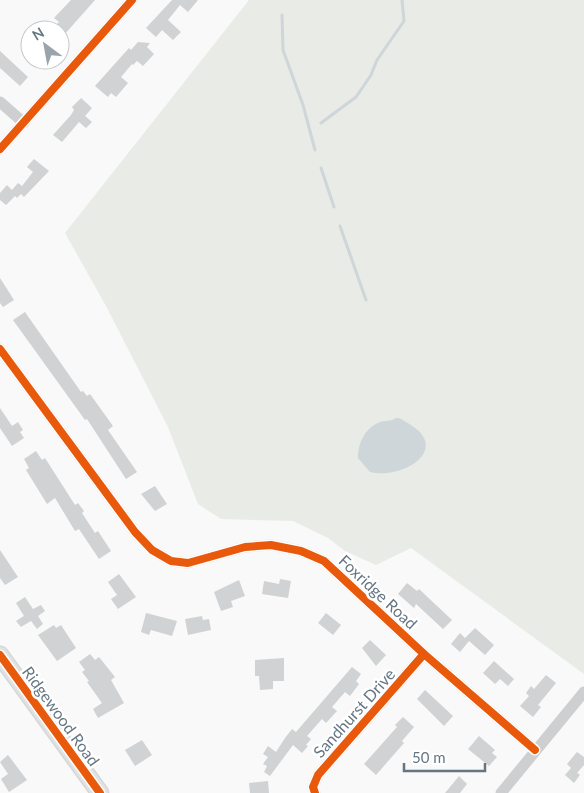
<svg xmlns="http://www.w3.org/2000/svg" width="584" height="793" viewBox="0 0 584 793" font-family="Lato,sans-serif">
<rect width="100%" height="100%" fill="#f9f9f9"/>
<polygon fill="#e8ebe6" points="249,0 584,0 584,674 411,548 376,565 345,551 328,538 293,521 221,519 198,504 168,427 106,306 65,233"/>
<path fill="#ced6d9" d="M396,418C401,418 402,420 406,422C454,448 404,480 370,472L358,458C358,443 365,428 380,422C386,420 390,422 396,418Z"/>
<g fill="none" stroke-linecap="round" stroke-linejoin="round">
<g stroke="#ced6d9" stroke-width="3">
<polyline points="282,15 283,50 303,105 315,150"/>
<polyline points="321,123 356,97 371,75 377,60 404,21 402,0"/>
<polyline points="321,168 334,207"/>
<polyline points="340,226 366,300"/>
</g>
</g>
<g fill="#d0d2d3">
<polygon points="71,0 95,0 64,35 55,26 59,22 54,18"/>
<polygon points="172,0 198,0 188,12 180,5 168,20 181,32 173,40 162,30 156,37 146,28"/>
<polygon points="138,42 150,43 147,47 154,54 143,66 137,61 133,65 132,64 121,77 128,83 116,97 111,93 108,97 95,86 129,48 131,50"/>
<polygon points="0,51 28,77 20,86 0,68"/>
<polygon points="81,98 92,108 85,116 92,122 86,128 79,122 62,142 53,135 71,115 74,110 72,107"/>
<polygon points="34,159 49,171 24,197 21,194 17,198 15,196 6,205 0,200 0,193 7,185 12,190 18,183 22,186 33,172 27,167"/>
<polygon points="0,278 14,300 3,307 0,303"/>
<polygon points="25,312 81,392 83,391 87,396 90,394 113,426 108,430 137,472 126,479 87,419 85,420 13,320"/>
<polygon points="0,408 12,426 18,422 23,430 20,432 24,438 12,446 0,428"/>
<polygon points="36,451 42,460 45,458 75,505 78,503 84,511 82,513 95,533 98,531 111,551 99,559 79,529 75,531 55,498 47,504 26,470 29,468 24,459"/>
<polygon points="155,486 167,504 155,511 141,494"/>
<polygon points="0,550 18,577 5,585 0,578"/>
<polygon points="119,574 136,597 118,609 111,599 117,595 108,582"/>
<polygon points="280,579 291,581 288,598 262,594 264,581 279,584"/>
<polygon points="239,580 245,596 231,601 233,607 221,611 214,592"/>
<polygon points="407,583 417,591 419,589 452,620 443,629 416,604 414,608 398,594"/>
<polygon points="25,597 33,609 41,605 45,611 38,616 43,624 37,629 31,621 21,627 16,621 27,614 24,616 16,603"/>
<polygon points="146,613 177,621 172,636 151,630 149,635 141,632"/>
<polygon points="326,613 341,625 333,635 318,623"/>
<polygon points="202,616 203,620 209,619 211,630 188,635 185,619"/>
<polygon points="54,625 56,628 61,625 76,648 57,661 38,635"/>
<polygon points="475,628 494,645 485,655 469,641 460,652 451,644 460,633 465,638"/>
<polygon points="370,640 386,655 376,666 362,648"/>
<polygon points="90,654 95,660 99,657 115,677 111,680 124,703 98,718 93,709 102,703 87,682 89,681 82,672 85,670 79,662"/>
<polygon points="284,658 284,681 273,681 273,689 260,690 259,676 255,676 255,660"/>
<polygon points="494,661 514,679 508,686 500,679 495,684 483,673"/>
<polygon points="352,667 361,674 356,681 359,684 350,696 345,692 332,707 337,711 326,723 322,719 307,736 311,739 306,745 308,746 302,753 293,745 270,776 264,772 267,766 263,764 268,757 263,754 268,746 276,752 285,738 292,729 296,732"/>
<polygon points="546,675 556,683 538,705 541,707 533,717 520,706 529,696 526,693 531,686 534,689"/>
<polygon points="425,690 453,716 444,726 417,699"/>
<polygon points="403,717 414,727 402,741 404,743 376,775 364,764 397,727 395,725"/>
<polygon points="479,736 495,750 492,753 497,757 489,766 468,749"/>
<polygon points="142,740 152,755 135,766 125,750"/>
<polygon points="577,752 584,757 584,765 577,773 574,770 580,775 574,783 565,775 571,768 567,764"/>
<polygon points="8,755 27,780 9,792 1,779 8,774 0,762"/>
<polygon points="459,776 467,784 460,793 445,793"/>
<polygon points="268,781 269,793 250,793 249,783"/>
</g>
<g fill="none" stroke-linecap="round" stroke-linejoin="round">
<g stroke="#d5d6d7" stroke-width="19">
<polyline id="secondary" points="0,655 100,793"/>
</g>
<g stroke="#cecfd0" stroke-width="11">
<polyline points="0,102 24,123"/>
<polyline points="0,149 132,0"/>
<polyline points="0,349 135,532 152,550 171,561 188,563 245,547 271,545 301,551 324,561 424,654 535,750"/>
<polyline points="315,793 313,787 318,775 424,654"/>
<polyline points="501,793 584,692"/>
</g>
<use href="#secondary" stroke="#e1e2e2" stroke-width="16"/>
<g stroke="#fff" stroke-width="11">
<g id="cycleway">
<polyline points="0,149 132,0"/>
<polyline points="0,349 135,532 152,550 171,561 188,563 245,547 271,545 301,551 324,561 424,654 535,750"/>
<polyline points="0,655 100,793"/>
<polyline points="315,793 313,787 318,775 424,654"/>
</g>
</g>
<use href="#cycleway" stroke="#e8590c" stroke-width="8"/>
</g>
<g text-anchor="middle" stroke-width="5" stroke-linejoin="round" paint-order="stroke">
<g font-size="16" fill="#657683" stroke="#fff">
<text transform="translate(378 592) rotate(43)" y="6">Foxridge Road</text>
<text transform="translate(354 713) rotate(-48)" y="6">Sandhurst Drive</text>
<text transform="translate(61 716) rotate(54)" y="6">Ridgewood Road</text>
</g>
</g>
<g transform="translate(45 45) rotate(328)"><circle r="24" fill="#ffffff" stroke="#c1c8cd"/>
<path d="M0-4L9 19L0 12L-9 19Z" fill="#99a4ac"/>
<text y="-8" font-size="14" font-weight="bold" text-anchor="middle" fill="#657683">N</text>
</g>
<path d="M404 763v8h81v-8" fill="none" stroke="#657683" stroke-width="2.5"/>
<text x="412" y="763" font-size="15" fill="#657683" stroke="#ffffff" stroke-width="4" paint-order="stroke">50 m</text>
</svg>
